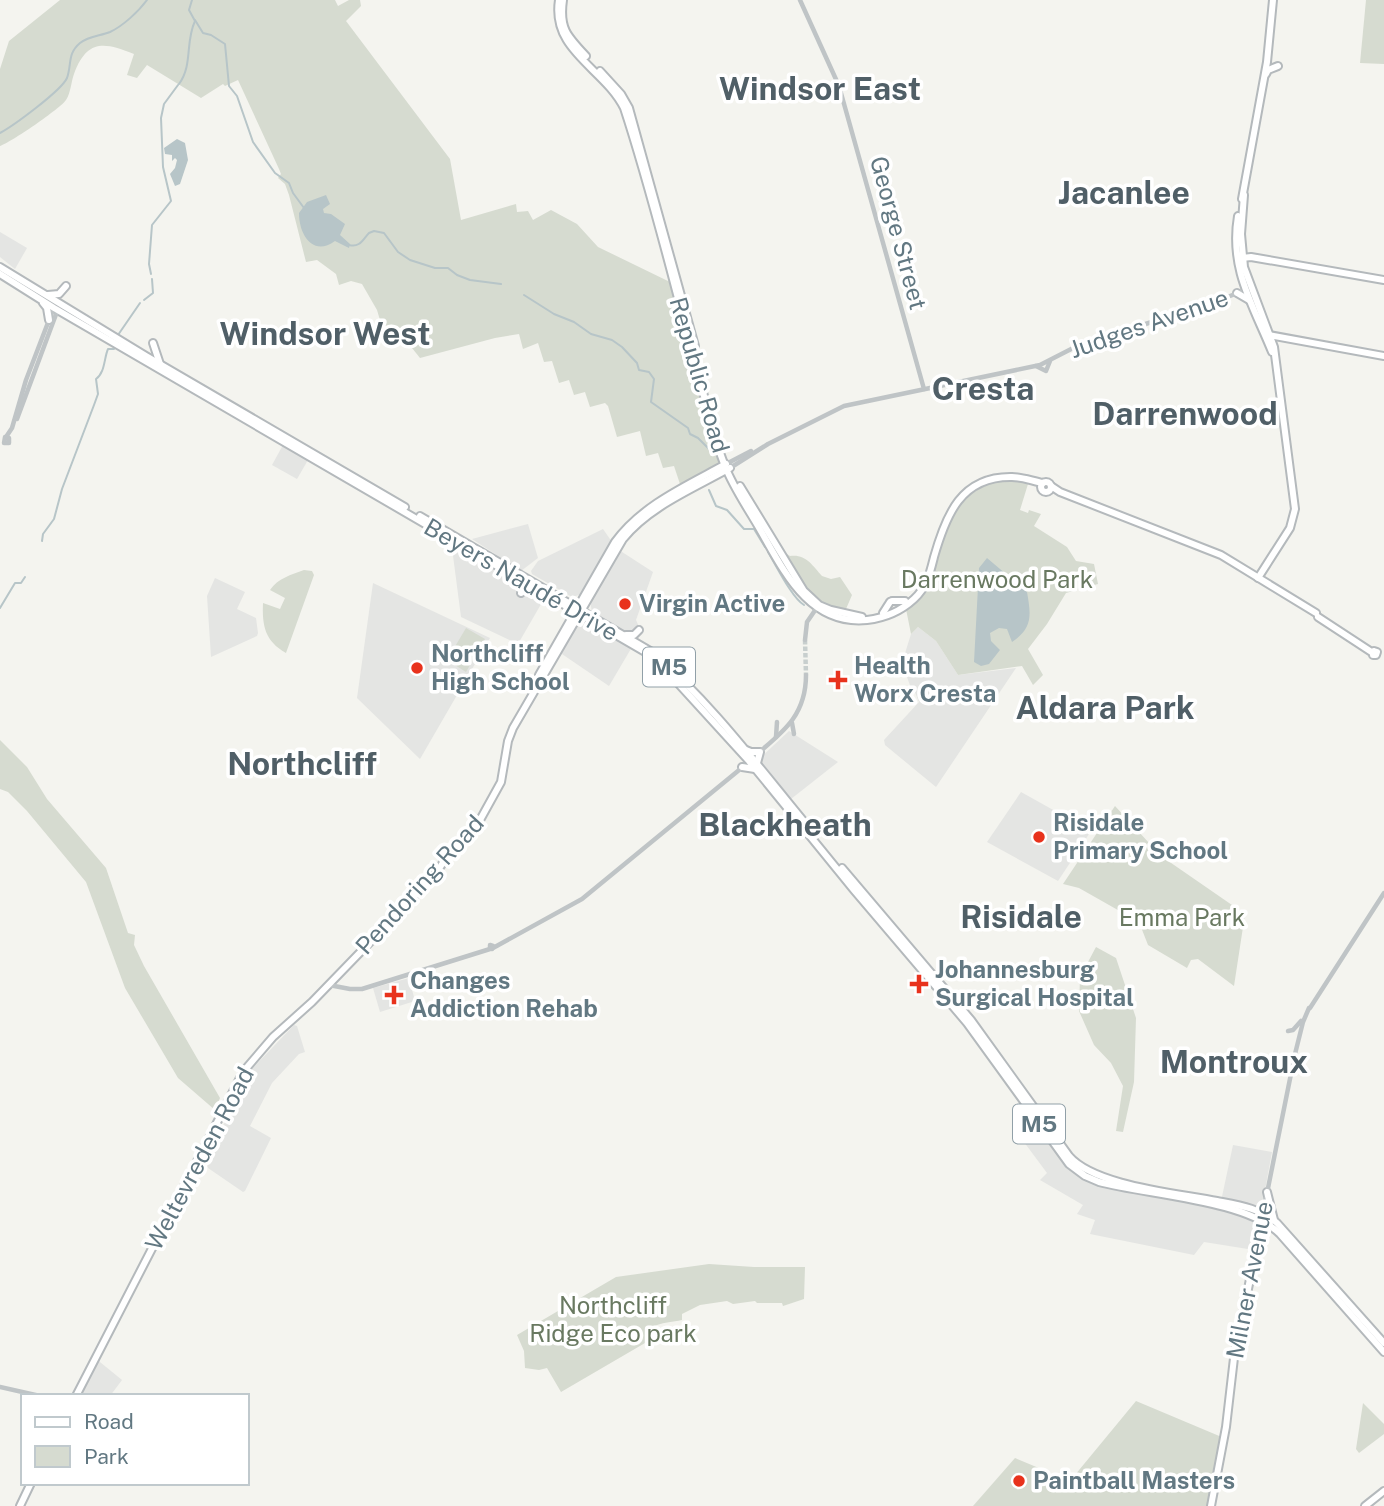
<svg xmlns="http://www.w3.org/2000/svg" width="1384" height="1506" viewBox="0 0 1384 1506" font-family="'Public Sans',sans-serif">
<rect width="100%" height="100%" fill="#f4f4ef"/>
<g fill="#e4e5e3">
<polygon points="0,232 27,248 15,269 0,257"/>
<polygon points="283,445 308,460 297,479 272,465"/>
<polygon points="528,524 538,558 521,571 472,539"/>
<polygon points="603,529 612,542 579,595 572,597 532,574 531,571 538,561"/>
<polygon points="455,544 519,581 544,599 518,644 461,617 452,548"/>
<polygon points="619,550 653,572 636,620 640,629 636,639 592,613 590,599"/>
<polygon points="215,578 245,592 237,609 256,618 258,633 257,636 211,657 207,596"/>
<polygon points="373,583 490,638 420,759 357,698"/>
<polygon points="580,621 585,621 632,647 609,686 559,652 576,623"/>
<polygon points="918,627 936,641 958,675 1016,668 936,787 885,745 884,740 919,702 914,690 912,691 902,663 911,634"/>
<polygon points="789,731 838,762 791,799 760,761 760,758"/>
<polygon points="1021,792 1091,831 1058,881 987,842"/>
<polygon points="409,978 415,1001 380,1012 373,988"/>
<polygon points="294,1025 297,1026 305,1052 299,1054 272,1083 250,1126 271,1138 245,1191 243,1192 208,1168 206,1160 250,1071"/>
<polygon points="1042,1130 1087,1179 1220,1206 1233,1145 1272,1152 1254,1250 1204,1242 1194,1255 1090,1234 1095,1220 1077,1214 1083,1205 1040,1180 1047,1173 1024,1142"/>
<polygon points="95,1358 122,1380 110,1396 74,1396"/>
</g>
<g fill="#d6dbd0">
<path d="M60,0H335L338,6L349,0H360L361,6L346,21L450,159L461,220L516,204L517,212L528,211L533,220L551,210L577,224L598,247L670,282L720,459L717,465L680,484L674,466L663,468L658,453L646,456L640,431L617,437L608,406L605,403L590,407L585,392L574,395L569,380L559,383L552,361L544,362L538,343L523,349L519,334L495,338L420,358L400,333L385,337L377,310L362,284L351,281L339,285L336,274L317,260L306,262L289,195L285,184L278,178L281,174L279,169L238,80L225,86L223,84L201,98L147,65L137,78L127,75L134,54C104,42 87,39 74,74C71,82 71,92 66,100C61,108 10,143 0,146V69L9,41Z"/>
<polygon points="1366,0 1384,0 1384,64 1360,63"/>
<path d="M1001,480L1022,481L1028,484L1020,510L1028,513L1029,510L1041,514L1034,526L1067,547L1076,561L1094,564L1098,584L1066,593L1047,624L1028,649L1043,675L1033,685L1022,666L958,675L936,641L918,627L911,634L906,609C957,569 923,502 1001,480Z"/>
<path d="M782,551L790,556C806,554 812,565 822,576L831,579L840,577L852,595L846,609L841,611C810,600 797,578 782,551Z"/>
<path d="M304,570L312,571L314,575L286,653C265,641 262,626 263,603L280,609L285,598L270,590C278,578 291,575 304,570Z"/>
<polygon points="466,628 485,639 466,672 447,660"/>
<polygon points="0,740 27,767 47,799 106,868 128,933 135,935 134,945 144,966 220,1098 215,1110 178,1078 125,988 86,882 27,811 8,792 0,789"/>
<polygon points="1115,806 1161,856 1245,914 1234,986 1198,959 1191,960 1187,968 1148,945 1139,922 1079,888 1063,884"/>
<polygon points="1096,947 1116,958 1136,1018 1134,1082 1123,1132 1116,1131 1123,1086 1111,1063 1094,1045 1079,1011 1080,977"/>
<path d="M709,1264L754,1267H805L804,1299L783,1306L782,1303H757L755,1301L733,1304L727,1301L700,1305L682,1314V1320C663,1324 649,1321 645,1343L561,1392L547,1368L539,1370L525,1368L524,1351L517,1335L616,1277Z"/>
<polygon points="1136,1401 1224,1438 1211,1506 973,1506 1015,1458 1070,1481"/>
<polygon points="1363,1403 1384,1424 1384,1434 1359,1453 1356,1449"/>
</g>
<g fill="#b7c5c8">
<polygon points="177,139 185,143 188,160 180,184 175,186 170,174 175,168 177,160 175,158 172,161 172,155 165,154 164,148"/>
<path d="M326,195L330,204L323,209L324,213L331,214L345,224L340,235L350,244L349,248L335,241C313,257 299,235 299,213L307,202Z"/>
<path d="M987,558L1027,592C1031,615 1033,628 1012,642L1007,629L999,628L990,633L991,641L1000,650L989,664L981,666L974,662L979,568Z"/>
</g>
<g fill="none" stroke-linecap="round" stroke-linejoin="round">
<g stroke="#b7c5c8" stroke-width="2">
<polyline points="195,20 203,33 211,35 225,44 229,86 237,96 253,142 275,173 289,183 293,193 304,208"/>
<path d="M179,84C193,65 185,42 195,21L189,10L192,0"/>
<path d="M0,133C13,126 61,91 67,78C72,64 67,54 80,43C89,36 100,36 110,32C123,26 139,11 147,0"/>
<path d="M349,245C360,248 363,239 369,233L374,231L384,233L398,252L410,260L435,268H448L457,275L470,280L501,284"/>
<polyline points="151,274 149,264 152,225 171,201 163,167 161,118 164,104 178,85"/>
<polyline points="524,295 554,314 574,322 591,334 612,340 622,347 637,363 639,370 649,372 654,379 651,402 688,428 690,434 698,438 710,450"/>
<polyline points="144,300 153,293 152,279"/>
<polyline points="118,335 140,303"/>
<polyline points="709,490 716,506 727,510 744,529 754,529 765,547"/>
<path d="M42,541L43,534L54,519L62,489L94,405L98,394L96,379C105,373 104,358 108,349H114"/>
<path d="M768,552C776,565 792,598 804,605"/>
<polyline points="0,608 15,583 21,583 25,577"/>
</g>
<polyline stroke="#c8cfce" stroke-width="4.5" stroke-dasharray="4.5 2" stroke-linecap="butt" points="805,640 806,675"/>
<g stroke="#b4b9bc" stroke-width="10">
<g id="major">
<path d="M559,0C551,51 604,68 624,108C652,193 673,282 697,369C706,401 712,435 725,466C733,487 747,507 758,526C783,569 808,626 867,620C884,618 901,611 914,599C927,587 930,573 934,557C946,515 961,476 1012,477C1023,477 1032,481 1043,483"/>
<path d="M563,0C559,28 567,36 586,56"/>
<polyline points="600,71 621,94 629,108 695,346"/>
<polyline points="1266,74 1268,70 1278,66"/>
<polyline points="1244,195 1241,234 1244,267 1274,347 1295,509 1290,528 1258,578"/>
<polyline points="1242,199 1267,62 1273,0"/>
<path d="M1238,216C1229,269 1253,305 1272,352"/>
<polyline points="1242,258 1251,257 1384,280"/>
<polyline points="0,267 146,356 405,507"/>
<path d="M0,274L54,308L645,652L665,669L749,761L854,890L967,1023L1069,1164L1085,1176L1099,1182C1147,1195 1247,1200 1280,1234L1384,1352"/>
<polyline points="1237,293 1249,300"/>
<polyline points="48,295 59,294 66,286"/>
<polyline points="43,303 47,308 49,320"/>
<polyline points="1269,335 1384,356"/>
<polyline points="153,343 160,364"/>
<circle cx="1046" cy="487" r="5"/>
<polyline points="740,486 804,591 819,605 831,610 862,617"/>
<polyline points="1051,486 1060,492 1221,555 1316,613"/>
<path d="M420,516L652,652C714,705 763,773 815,835"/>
<polyline points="521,593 523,587 530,586"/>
<polyline points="892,601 905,601"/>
<polyline points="883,613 890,602"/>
<polyline points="1318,617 1373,653"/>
<polyline points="626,635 634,635 639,630"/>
<polygon points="1374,651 1377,652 1376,655 1373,655"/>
<path d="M539,675L615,542C642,505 686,486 726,464"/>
<polyline points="746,750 751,752 760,752 757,763"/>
<polyline points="742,767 755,769"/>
<path d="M842,868L971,1020L1069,1156C1095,1186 1177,1193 1217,1201C1238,1205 1260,1208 1277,1223L1384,1343"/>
<polyline points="1267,1192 1274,1220"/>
<path d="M76,1396L243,1072L273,1037L312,1002L435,875L453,847L480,820L501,782L508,741L513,728L623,539C650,506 693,489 730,468"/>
<polyline points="20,1506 31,1483"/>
<polyline points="1211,1506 1226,1427 1234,1358 1263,1215"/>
<polyline points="1365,1506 1384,1491"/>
</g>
</g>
<g stroke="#bfc4c6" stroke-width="4.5">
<polyline points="800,0 839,86 924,389"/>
<polyline points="1036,366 1046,371 1050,361"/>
<polyline points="17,419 58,309"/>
<polygon points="5,437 9,438 9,443 4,443"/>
<polyline points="6,437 12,428 26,380 54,307"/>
<polyline points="728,463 751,451"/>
<polyline points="730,468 768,444 844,406 1040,365 1079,345 1215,302 1240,292"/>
<polyline points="805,640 807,622 818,606"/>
<polyline points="792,723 794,734"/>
<polyline points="776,737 777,722"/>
<path d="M750,760C780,734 806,718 806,675"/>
<polygon points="490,945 493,946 492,949 490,948"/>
<polyline points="493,948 582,899 744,766"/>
<polyline points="329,985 350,989 362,989 490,949"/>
<polyline points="1310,1008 1384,893"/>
<polyline points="1288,1031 1293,1030 1301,1021"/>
<polyline points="1263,1213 1295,1054 1303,1022 1309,1008"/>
<polyline points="0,1387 40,1396"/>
</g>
<use href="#major" stroke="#fff" stroke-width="6"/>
</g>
<g fill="#e8321c" stroke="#fff" stroke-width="2.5">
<circle cx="625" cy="604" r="7"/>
<circle cx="417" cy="668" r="7"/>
<path d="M834.5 669.5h7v7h7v7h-7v7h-7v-7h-7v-7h7z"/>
<circle cx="1039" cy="837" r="7"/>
<path d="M915.5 973.5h7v7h7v7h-7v7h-7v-7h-7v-7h7z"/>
<path d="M390.5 984.5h7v7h7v7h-7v7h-7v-7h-7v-7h7z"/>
<circle cx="1019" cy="1481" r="7"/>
</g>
<g text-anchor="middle" stroke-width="7" stroke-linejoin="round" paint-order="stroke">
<g fill="#fff" stroke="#91a0a8" stroke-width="2">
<rect x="643" y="647.5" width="52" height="39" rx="5"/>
<rect x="1013" y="1104.5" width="52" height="39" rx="5"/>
</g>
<g font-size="23" font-weight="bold" fill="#627882">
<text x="669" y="675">M5</text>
<text x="1039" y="1132">M5</text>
</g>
<g font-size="24" fill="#627882" stroke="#fff">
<text transform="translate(898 233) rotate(75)" y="8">George Street</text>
<text transform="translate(1149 324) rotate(-19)" y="8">Judges Avenue</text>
<text transform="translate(699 375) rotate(74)" y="8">Republic Road</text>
<text transform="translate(521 580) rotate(30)" y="8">Beyers Naudé Drive</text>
<text transform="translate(420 885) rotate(-48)" y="8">Pendoring Road</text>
<text transform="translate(200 1159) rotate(-62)" y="8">Weltevreden Road</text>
<text transform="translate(1250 1280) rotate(-79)" y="8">Milner Avenue</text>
</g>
<g font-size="24" fill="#697961" stroke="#fff">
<text x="997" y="588">Darrenwood Park</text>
<text x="1182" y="926">Emma Park</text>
<text x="613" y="1314">Northcliff<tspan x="613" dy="28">Ridge Eco park</tspan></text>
</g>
<g font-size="24" font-weight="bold" fill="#627882" stroke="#fff" text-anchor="start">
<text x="639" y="612">Virgin Active</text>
<text x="431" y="662">Northcliff<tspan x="431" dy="28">High School</tspan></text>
<text x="854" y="674">Health<tspan x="854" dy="28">Worx Cresta</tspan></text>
<text x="1053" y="831">Risidale<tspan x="1053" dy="28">Primary School</tspan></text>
<text x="935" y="978">Johannesburg<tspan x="935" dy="28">Surgical Hospital</tspan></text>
<text x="410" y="989">Changes<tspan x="410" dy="28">Addiction Rehab</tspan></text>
<text x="1033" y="1489">Paintball Masters</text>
</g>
<g font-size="32" font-weight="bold" fill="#505f67" stroke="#fff">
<text x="820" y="100">Windsor East</text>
<text x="1124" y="204">Jacanlee</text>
<text x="325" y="345">Windsor West</text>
<text x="983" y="400">Cresta</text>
<text x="1185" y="425">Darrenwood</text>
<text x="1105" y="719">Aldara Park</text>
<text x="302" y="775">Northcliff</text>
<text x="785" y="836">Blackheath</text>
<text x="1021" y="928">Risidale</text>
<text x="1234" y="1073">Montroux</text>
</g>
</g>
<rect x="21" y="1394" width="228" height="91" fill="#ffffff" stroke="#c0c9cd" stroke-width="2"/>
<rect x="35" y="1417" width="35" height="10" fill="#ffffff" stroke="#c0c9cd" stroke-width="2"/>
<text x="84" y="1429" font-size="21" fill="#627882">Road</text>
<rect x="35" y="1446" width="35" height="21" fill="#d6dbd0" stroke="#c0c9cd" stroke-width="2"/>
<text x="84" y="1464" font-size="21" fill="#627882">Park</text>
</svg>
